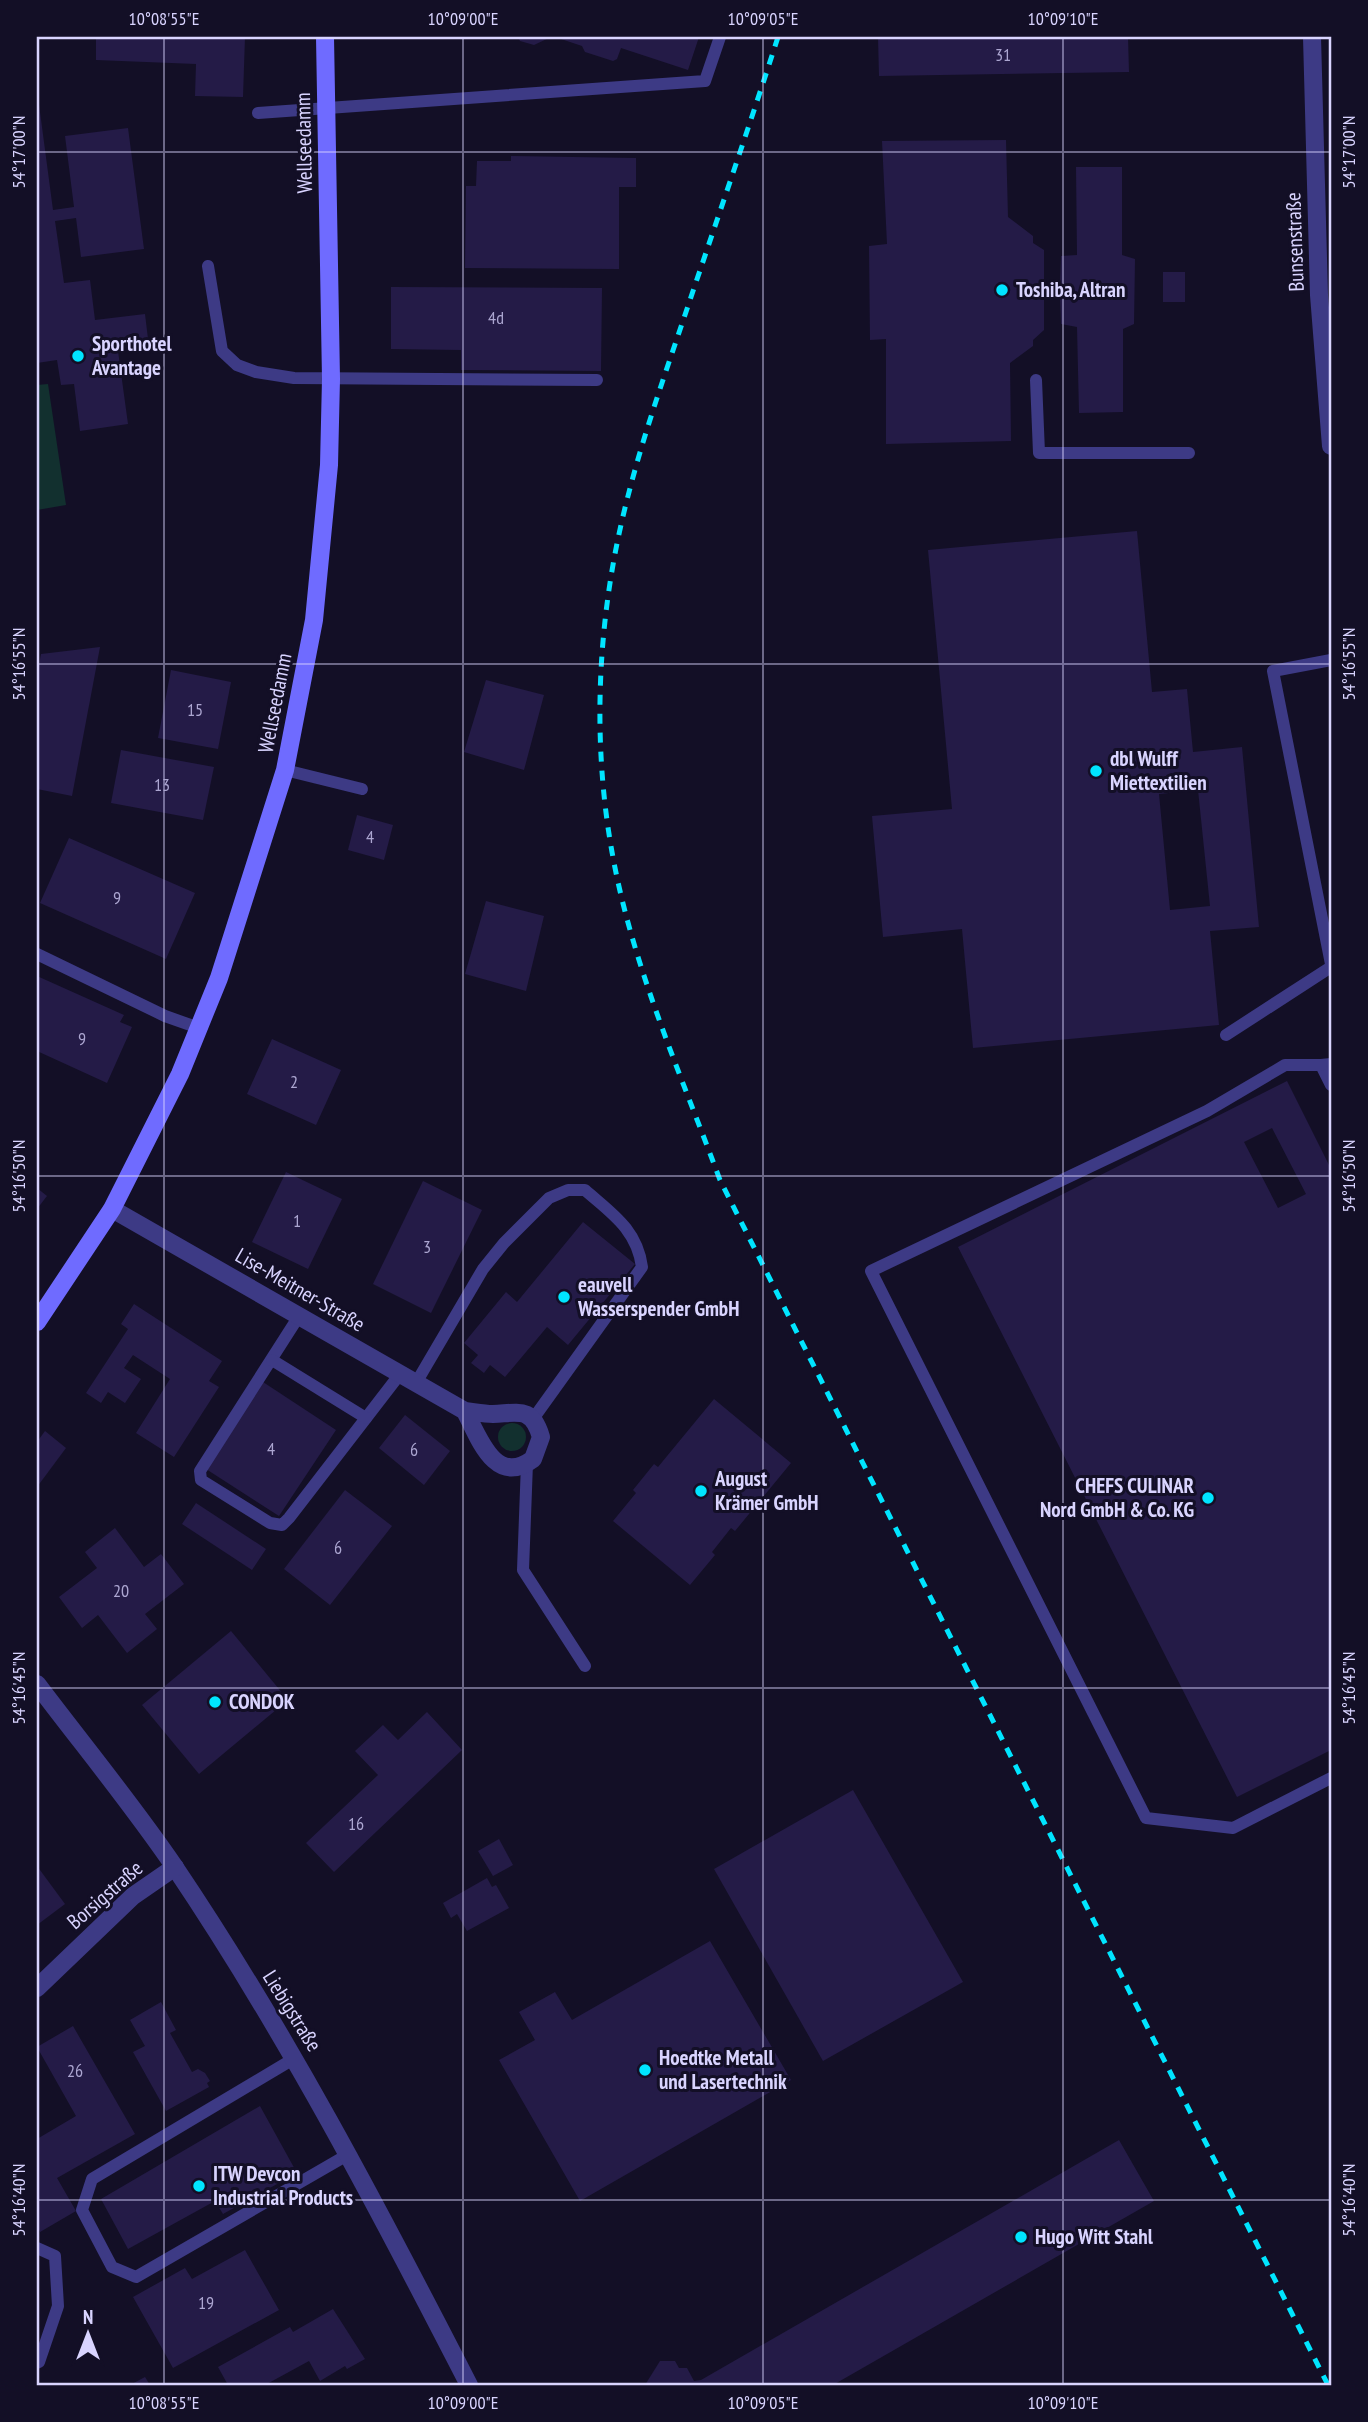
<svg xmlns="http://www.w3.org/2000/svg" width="1368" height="2422" viewBox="0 0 1368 2422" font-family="'PT Sans Narrow',sans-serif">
<rect width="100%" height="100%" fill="#130f26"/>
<g fill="#12302f">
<polygon points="48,384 66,505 37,510 37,385"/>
<circle cx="512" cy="1437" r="14"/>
</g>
<g fill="#241b47" fill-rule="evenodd">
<polygon points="96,37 245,37 243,97 195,96 196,64 96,60"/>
<polygon points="518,37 551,37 534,45 520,41"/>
<polygon points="555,37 699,37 688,70 621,48 617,59 613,61 585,52 582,46"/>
<polygon points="878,37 1128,37 1129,72 879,76"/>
<polygon points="38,97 53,210 74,207 65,136 128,128 144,249 81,257 76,218 55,221 64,283 90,280 95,320 145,314 149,347 118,351 128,424 80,431 74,384 61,385 57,360 37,363"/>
<polygon points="1006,140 1008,217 1033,236 1033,243 1044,250 1044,284 1060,284 1061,256 1077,255 1076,167 1122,167 1122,255 1135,259 1134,324 1123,329 1123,412 1079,413 1077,327 1061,324 1060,295 1044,297 1044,330 1033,340 1033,346 1010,363 1011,441 886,444 886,339 870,340 869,246 887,244 882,141"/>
<polygon points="511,156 636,158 636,187 619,187 619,269 465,268 466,186 476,186 477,161 511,161"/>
<rect x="1163" y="272" width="22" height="30"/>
<polygon points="391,287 602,288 601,371 461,370 461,350 391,349"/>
<path d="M1137,531L1152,692L1187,689L1193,752L1242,747L1259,927L1210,931L1219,1025L973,1048L962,929L883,937L872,816L952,809L928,550ZM1198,790L1210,906L1170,910L1159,794Z"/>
<polygon points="100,647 72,796 37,789 37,675 41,654"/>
<polygon points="171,670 231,682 218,749 158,738"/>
<polygon points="486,680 544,695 524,770 464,752"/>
<polygon points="121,750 214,767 203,820 111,803"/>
<polygon points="357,815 393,825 384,860 348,850"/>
<polygon points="69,838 195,893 166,959 40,903"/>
<polygon points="486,901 544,916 526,991 465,974"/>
<polygon points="37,976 124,1015 120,1022 132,1027 107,1083 37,1051"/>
<polygon points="272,1039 341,1070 316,1125 247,1094"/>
<path d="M1287,1081L1331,1169V1750L1237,1797L958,1247ZM1272,1128L1306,1194L1278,1208L1244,1142Z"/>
<polygon points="286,1172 342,1199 308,1269 252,1242"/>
<polygon points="423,1181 482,1210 431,1313 373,1284"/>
<polygon points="37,1188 47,1196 37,1209"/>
<polygon points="583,1222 635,1264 568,1345 547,1327 505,1377 490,1365 484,1373 471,1363 478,1355 464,1343 506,1292 517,1302"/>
<polygon points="134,1304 222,1361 209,1381 219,1387 174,1457 136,1433 170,1379 133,1355 124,1368 141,1379 125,1403 108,1392 101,1403 86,1393 128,1329 121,1324"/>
<polygon points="263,1382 336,1430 279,1516 206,1469"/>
<polygon points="714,1399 791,1463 735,1531 731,1528 712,1552 715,1555 690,1585 613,1521 636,1493 633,1490 654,1464 658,1467"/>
<polygon points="405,1415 450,1451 424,1485 379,1448"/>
<polygon points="45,1431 66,1448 37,1487 37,1442"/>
<polygon points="345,1490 392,1526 330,1605 284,1569"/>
<polygon points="196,1503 266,1549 252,1570 182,1524"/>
<polygon points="115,1528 144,1567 161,1554 184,1584 145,1614 157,1629 127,1653 98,1615 82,1628 59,1597 97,1568 85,1552"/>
<polygon points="231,1631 288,1700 199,1774 142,1705"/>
<polygon points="427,1712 462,1750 334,1872 306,1843 378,1775 355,1751 383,1725 398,1740"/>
<polygon points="853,1790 963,1982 823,2061 714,1869"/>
<polygon points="499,1839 513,1865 493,1876 478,1851"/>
<polygon points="37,1866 65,1904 37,1925"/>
<polygon points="487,1878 492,1887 496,1885 509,1908 467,1931 457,1914 451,1918 443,1903"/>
<polygon points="710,1941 791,2080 580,2201 499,2060 535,2040 519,2012 555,1992 572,2020"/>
<polygon points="161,2002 176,2030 170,2033 192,2072 198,2069 205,2073 210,2081 207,2083 209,2087 166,2111 133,2052 145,2046 130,2020"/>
<polygon points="73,2026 135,2134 57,2178 76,2211 40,2232 37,2225 37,2139 76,2116 37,2047"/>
<polygon points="260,2106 297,2173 223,2214 215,2201 128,2249 101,2199"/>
<polygon points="1119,2140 1154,2201 833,2385 645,2385 660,2361 675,2361 679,2368 687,2368 694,2381 701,2380"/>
<polygon points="245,2250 279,2310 173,2368 133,2297 185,2268 192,2279"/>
<polygon points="333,2309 365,2359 347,2369 345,2366 320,2381 309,2361 265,2385 228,2385 218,2367 290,2327 293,2332"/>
<polygon points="145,2377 150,2385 130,2385"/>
</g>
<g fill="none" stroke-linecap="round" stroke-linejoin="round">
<g stroke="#3d3a85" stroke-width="12">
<polyline points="258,113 705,81 720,37"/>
<polyline points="208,266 222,351 237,365 256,372 294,378 597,380"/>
<polyline points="1036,380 1039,453 1189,453"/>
<polyline points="1331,660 1273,671 1331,964"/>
<polyline points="285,770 362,789"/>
<polyline points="37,954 165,1016 199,1028"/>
<polyline points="1226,1035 1331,967"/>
<polyline points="1331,1064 1321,1065 1331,1085"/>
<polyline points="1321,1065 1285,1065 1207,1111 871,1271 1146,1818 1233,1828 1331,1778"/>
<polyline points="299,1316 200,1471 201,1480 270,1523 282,1525 289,1518 400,1374"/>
<polyline points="272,1360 366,1418"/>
<path d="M416,1383L483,1269L504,1243L549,1198L568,1190H585C611,1213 637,1229 642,1267L533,1419"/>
<polyline points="527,1463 523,1570 585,1666"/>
<polyline points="295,2058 92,2179 82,2210 112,2267 136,2277 349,2154"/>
<polyline points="37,2248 55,2256 58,2306 39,2362 37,2363"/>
</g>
<g stroke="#3d3a85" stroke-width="18">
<polyline points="1312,37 1319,295 1331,446"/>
<path d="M112,1209L465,1411C479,1438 495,1487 533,1459L541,1437C532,1406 518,1413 493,1414C484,1414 474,1412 465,1411"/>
<path d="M37,1684C83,1745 131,1803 174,1866C286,2032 378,2208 469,2385"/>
<polyline points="37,1988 133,1896 175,1867"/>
</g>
<polyline stroke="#6f6bff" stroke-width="18" points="37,1322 112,1209 180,1074 219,978 285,770 314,620 329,465 331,379 325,37"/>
<path stroke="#00e5ff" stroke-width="5" stroke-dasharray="10 9" stroke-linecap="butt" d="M778,37C750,124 720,211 691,297C669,363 645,429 628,496C598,611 591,735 612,852C632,965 680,1072 720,1180L1328,2385"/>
</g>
<path fill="none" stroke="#d9d4ff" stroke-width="2" stroke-opacity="0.45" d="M164,37V2385M463,37V2385M763,37V2385M1063,37V2385M37,152H1331M37,664H1331M37,1176H1331M37,1688H1331M37,2200H1331"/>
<g fill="#00e5ff" stroke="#130f26" stroke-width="2.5">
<circle cx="1002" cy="290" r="7"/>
<circle cx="78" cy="356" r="7"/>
<circle cx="1096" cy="771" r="7"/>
<circle cx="564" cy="1297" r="7"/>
<circle cx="701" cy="1491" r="7"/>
<circle cx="1208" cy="1498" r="7"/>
<circle cx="215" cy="1702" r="7"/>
<circle cx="645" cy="2070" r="7"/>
<circle cx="199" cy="2186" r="7"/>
<circle cx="1021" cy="2237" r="7"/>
</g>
<g text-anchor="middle" stroke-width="6" stroke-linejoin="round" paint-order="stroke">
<g font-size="18" fill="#aca6d1">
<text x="1003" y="61">31</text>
<text x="496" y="324">4d</text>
<text x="195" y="716">15</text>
<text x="162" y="791">13</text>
<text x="370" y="843">4</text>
<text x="117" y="904">9</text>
<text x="82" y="1045">9</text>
<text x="294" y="1088">2</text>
<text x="297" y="1227">1</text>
<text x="427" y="1253">3</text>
<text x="271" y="1455">4</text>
<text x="414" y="1456">6</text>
<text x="338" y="1554">6</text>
<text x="121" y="1597">20</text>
<text x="356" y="1830">16</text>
<text x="75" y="2077">26</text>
<text x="206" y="2309">19</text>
</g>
<g font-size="21" fill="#d9d4ff" stroke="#130f26">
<text transform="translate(304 143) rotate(-91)" y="7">Wellseedamm</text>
<text transform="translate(1295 242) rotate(-92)" y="7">Bunsenstraße</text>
<text transform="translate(275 703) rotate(-79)" y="7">Wellseedamm</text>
<text transform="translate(300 1290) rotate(30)" y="7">Lise-Meitner-Straße</text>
<text transform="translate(105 1895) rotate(-41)" y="7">Borsigstraße</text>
<text transform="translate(292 2011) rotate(58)" y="7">Liebigstraße</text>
</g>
<g font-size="21" font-weight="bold" fill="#d9d4ff" stroke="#130f26" text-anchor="start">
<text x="1016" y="297">Toshiba, Altran</text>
<text x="92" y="351">Sporthotel<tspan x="92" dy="24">Avantage</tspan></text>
<text x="1110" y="766">dbl Wulff<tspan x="1110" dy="24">Miettextilien</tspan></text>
<text x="578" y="1292">eauvell<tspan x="578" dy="24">Wasserspender GmbH</tspan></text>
<text x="715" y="1486">August<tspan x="715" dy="24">Krämer GmbH</tspan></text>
<text x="1194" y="1493" text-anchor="end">CHEFS CULINAR<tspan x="1194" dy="24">Nord GmbH &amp; Co. KG</tspan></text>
<text x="229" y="1709">CONDOK</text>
<text x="659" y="2065">Hoedtke Metall<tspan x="659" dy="24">und Lasertechnik</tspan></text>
<text x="213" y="2181">ITW Devcon<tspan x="213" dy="24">Industrial Products</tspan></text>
<text x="1035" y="2244">Hugo Witt Stahl</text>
</g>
</g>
<rect width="1368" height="2422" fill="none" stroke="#130f26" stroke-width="77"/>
<g transform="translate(88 2334)" stroke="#130f26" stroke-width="5" paint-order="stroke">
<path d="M0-5L12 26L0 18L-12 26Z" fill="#d9d4ff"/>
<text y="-10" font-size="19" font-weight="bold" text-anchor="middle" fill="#d9d4ff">N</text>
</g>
<rect x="38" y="38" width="1292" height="2346" fill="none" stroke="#d9d4ff" stroke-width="2.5"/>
<g font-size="18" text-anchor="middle" fill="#d9d4ff">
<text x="164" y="25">10°08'55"E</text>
<text x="463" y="25">10°09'00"E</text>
<text x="763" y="25">10°09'05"E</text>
<text x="1063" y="25">10°09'10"E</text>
<text transform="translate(19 152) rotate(-90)" y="6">54°17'00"N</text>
<text transform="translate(1349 152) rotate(-90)" y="6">54°17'00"N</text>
<text transform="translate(19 664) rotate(-90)" y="6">54°16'55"N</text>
<text transform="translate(1349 664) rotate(-90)" y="6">54°16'55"N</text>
<text transform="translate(19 1176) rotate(-90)" y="6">54°16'50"N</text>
<text transform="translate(1349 1176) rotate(-90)" y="6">54°16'50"N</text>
<text transform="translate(19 1688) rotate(-90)" y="6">54°16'45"N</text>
<text transform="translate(1349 1688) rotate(-90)" y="6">54°16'45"N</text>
<text transform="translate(19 2200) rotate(-90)" y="6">54°16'40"N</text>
<text transform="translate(1349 2200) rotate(-90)" y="6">54°16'40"N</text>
<text x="164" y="2409">10°08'55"E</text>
<text x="463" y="2409">10°09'00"E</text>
<text x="763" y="2409">10°09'05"E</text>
<text x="1063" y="2409">10°09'10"E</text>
</g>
</svg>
